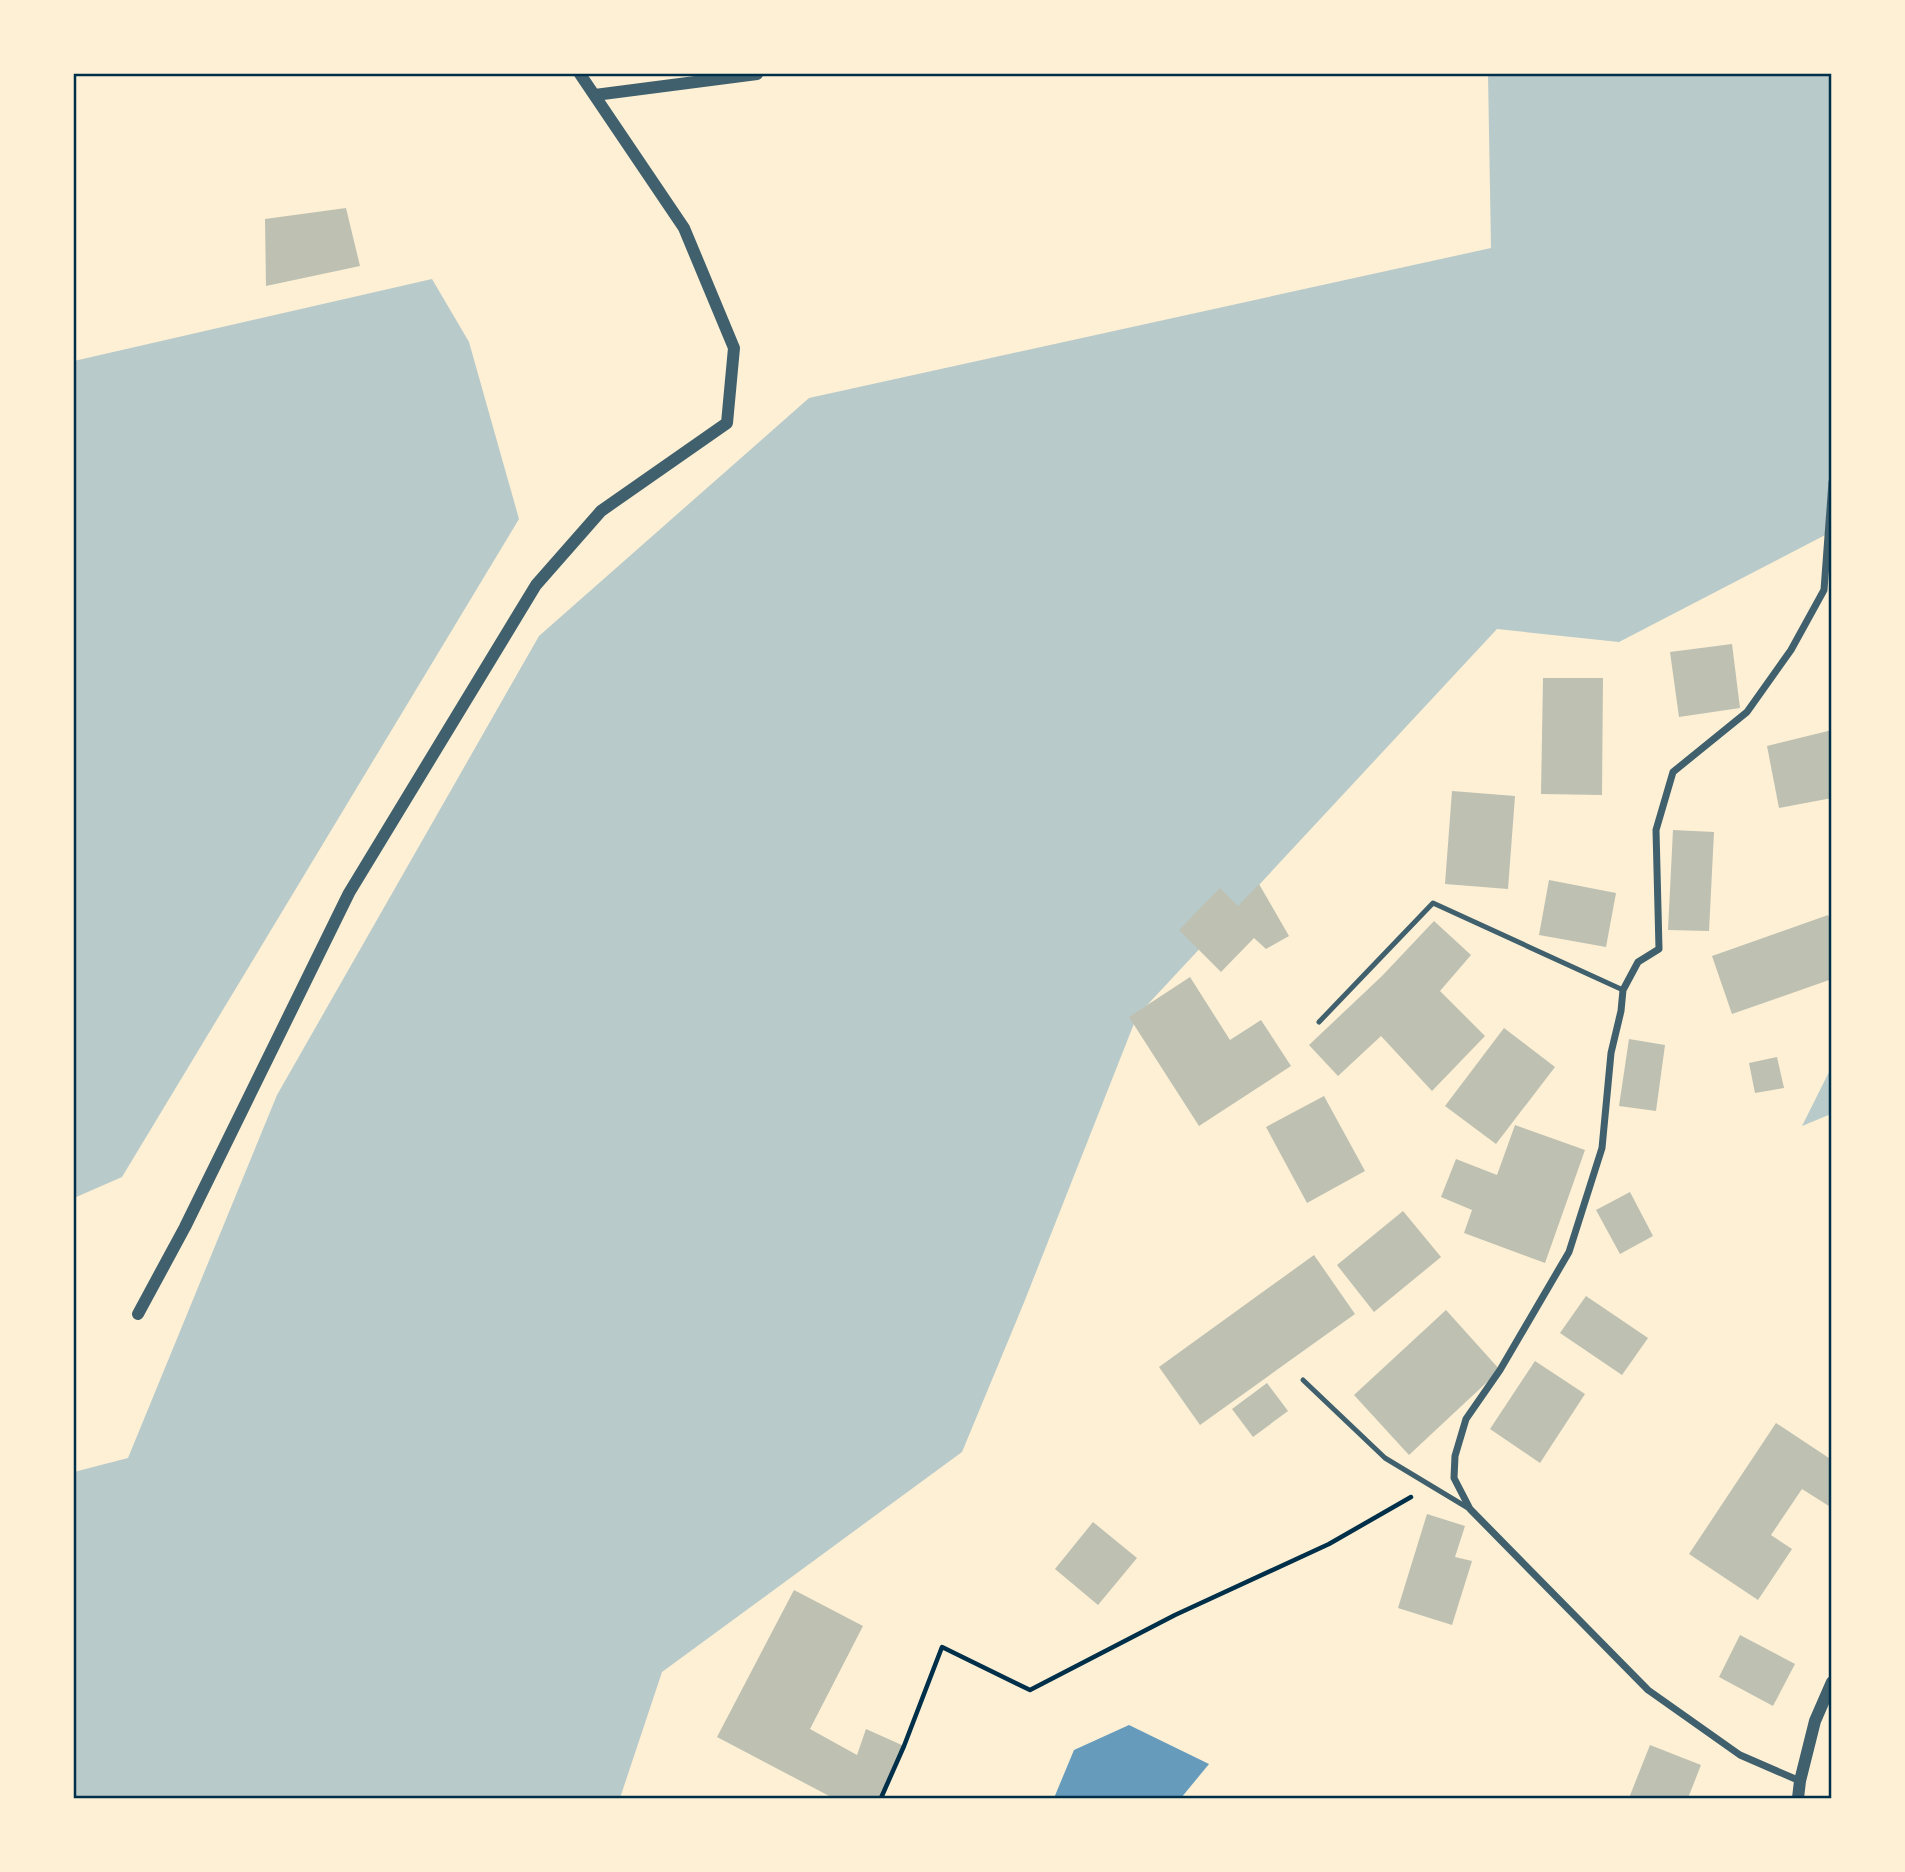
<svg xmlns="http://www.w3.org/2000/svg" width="1905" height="1872" viewBox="0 0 1905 1872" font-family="Rubik,sans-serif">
<rect width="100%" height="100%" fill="#fdf0d5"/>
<g fill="#b9caca">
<polygon points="1488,74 1831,74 1831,532 1619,642 1497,629 1137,1016 1025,1300 962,1452 662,1672 620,1798 74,1798 74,1472 128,1458 277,1095 539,636 809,398 1491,248"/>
<polygon points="432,279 469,342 519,519 122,1177 74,1198 74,361"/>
<polygon points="1831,1068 1831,1114 1802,1126"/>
</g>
<polygon fill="#669bbc" points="1129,1725 1209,1764 1181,1798 1054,1798 1074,1750"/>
<g fill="#bec0b2">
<polygon points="346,208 360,266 266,286 265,219"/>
<polygon points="1732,644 1740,708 1679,717 1670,652"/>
<polygon points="1543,678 1603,678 1602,795 1541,794"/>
<polygon points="1832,730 1832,798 1779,808 1767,746"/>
<polygon points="1452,791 1515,796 1508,889 1445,884"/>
<polygon points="1673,830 1714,832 1709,931 1668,930"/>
<polygon points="1549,880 1616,893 1606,947 1539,935"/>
<polygon points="1259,884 1289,936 1266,949 1254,938 1221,972 1179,930 1220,888 1238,906"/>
<polygon points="1828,915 1832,924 1832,979 1732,1014 1712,956"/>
<polygon points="1434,921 1471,955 1440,991 1485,1036 1432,1091 1381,1036 1338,1076 1309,1045 1382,976"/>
<polygon points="1190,977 1230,1040 1261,1020 1291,1066 1199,1126 1129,1017"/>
<polygon points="1504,1028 1555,1067 1496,1144 1445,1106"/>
<polygon points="1629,1039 1665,1045 1656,1111 1619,1106"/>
<polygon points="1777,1057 1784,1088 1755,1093 1749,1063"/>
<polygon points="1324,1096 1365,1171 1307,1203 1266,1127"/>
<polygon points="1515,1125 1585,1150 1545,1263 1464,1233 1472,1210 1441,1197 1456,1159 1497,1175"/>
<polygon points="1630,1192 1653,1236 1620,1254 1596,1210"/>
<polygon points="1403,1211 1441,1257 1374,1312 1337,1265"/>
<polygon points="1314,1255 1355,1314 1200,1425 1159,1367"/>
<polygon points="1586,1296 1648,1338 1622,1375 1560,1333"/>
<polygon points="1446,1310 1500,1370 1409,1455 1354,1395"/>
<polygon points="1535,1361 1585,1394 1540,1463 1490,1429"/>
<polygon points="1267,1383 1288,1411 1253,1437 1232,1409"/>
<polygon points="1776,1423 1832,1460 1832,1508 1802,1489 1771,1535 1792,1549 1758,1600 1689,1554"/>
<polygon points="1427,1514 1465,1526 1455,1557 1472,1561 1452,1625 1398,1608"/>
<polygon points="1093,1522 1137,1558 1098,1605 1055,1569"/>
<polygon points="794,1590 863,1626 810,1729 857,1755 866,1729 904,1746 881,1798 833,1798 717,1737"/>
<polygon points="1740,1635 1795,1664 1773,1706 1719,1677"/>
<polygon points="1650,1745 1701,1765 1688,1798 1629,1798"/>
</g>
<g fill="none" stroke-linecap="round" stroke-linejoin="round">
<polyline stroke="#003049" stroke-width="4.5" points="881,1798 904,1746 942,1647 1030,1690 1175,1615 1329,1544 1411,1497"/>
<g stroke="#3f606c" stroke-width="5">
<polyline points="1319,1022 1433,903 1623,990"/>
<polyline points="1303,1380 1385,1458 1468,1508"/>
</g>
<polyline stroke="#3f606c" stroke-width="7" points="1800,1781 1740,1755 1648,1690 1470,1509 1454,1478 1455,1456 1466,1419 1500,1370 1569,1252 1602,1148 1611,1053 1621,1011 1623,990 1638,962 1659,949 1656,830 1673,772 1747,712 1791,650 1824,590 1832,482"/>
<g stroke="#3f606c" stroke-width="12">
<polyline points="595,95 757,74"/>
<polyline points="138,1314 185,1227 349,893 536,585 601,511 727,423 734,348 684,228 580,74"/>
<polyline points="1798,1798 1800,1781 1815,1721 1832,1682"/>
</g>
</g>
<rect width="1905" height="1872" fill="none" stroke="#fdf0d5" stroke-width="150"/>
<rect x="75" y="75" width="1755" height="1722" fill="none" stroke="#003049" stroke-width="2.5"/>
</svg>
